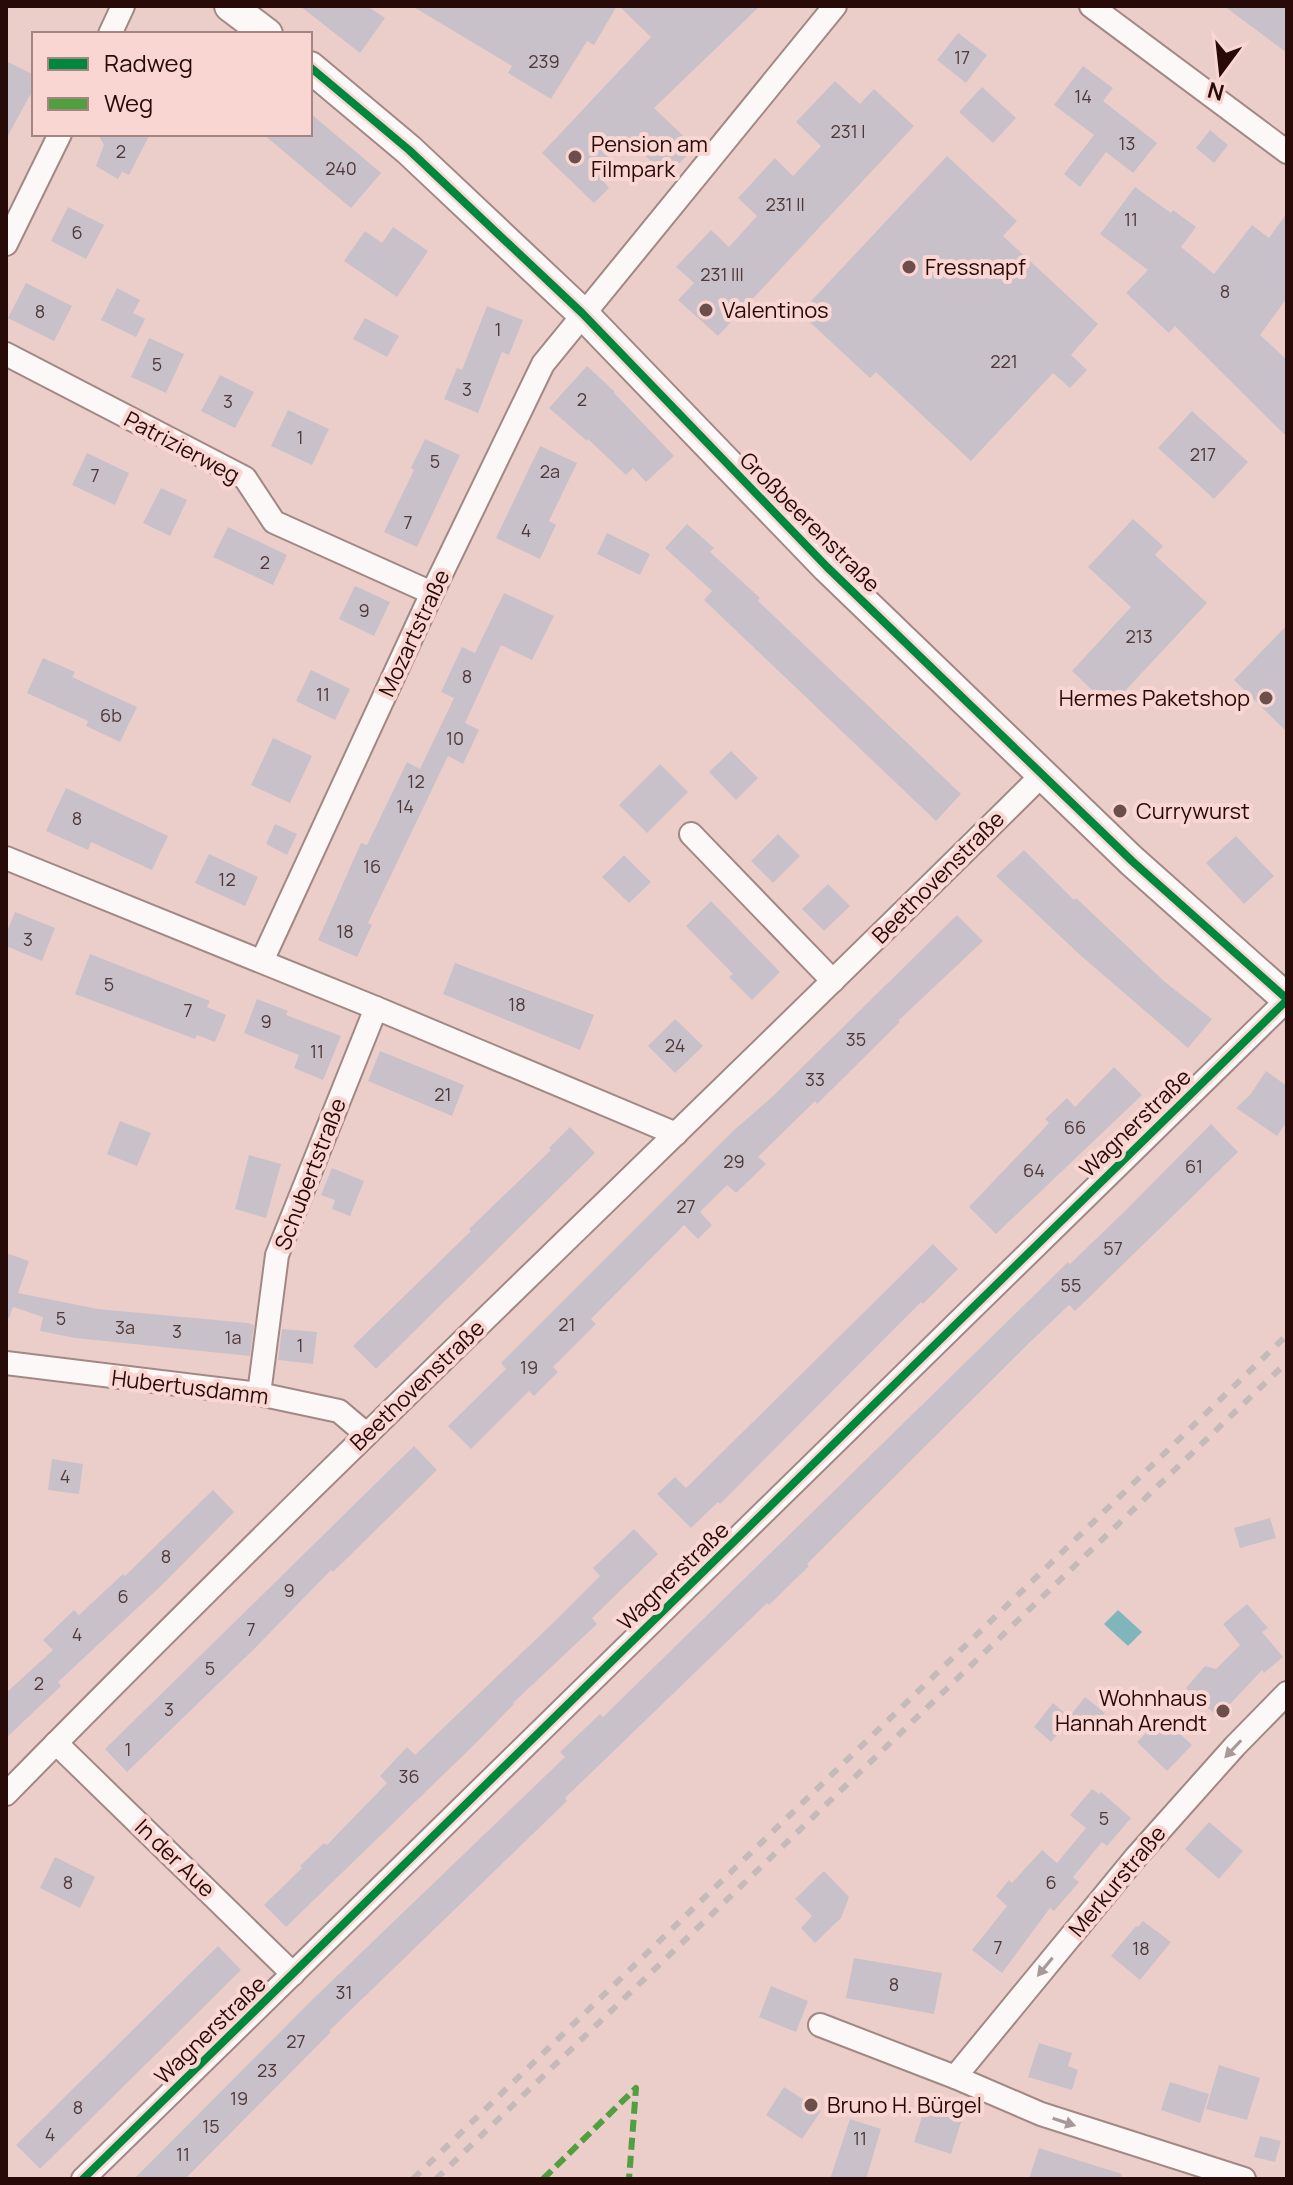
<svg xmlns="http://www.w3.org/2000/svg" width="1293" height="2185" viewBox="0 0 1293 2185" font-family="Manrope,sans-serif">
<rect width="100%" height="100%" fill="#ebceca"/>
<polygon fill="#81b5bc" points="1118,1610 1142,1632 1128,1646 1104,1624"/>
<g fill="#c9c1c9">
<polygon points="300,6 367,6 385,18 360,53"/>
<polygon points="412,6 617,6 594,45 587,41 551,99 508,73 512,66"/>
<polygon points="619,6 760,6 654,108 695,147 667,176 626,138 594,170 609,188 594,203 542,153 651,37"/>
<polygon points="1224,6 1287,6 1287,53"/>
<polygon points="958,33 987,55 966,83 937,60"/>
<polygon points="6,61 34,75 34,88 6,139"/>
<polygon points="1083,66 1113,88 1103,101 1157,143 1133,173 1106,152 1080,187 1064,174 1094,135 1054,105"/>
<polygon points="835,81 860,104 874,89 914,126 718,336 678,300 694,283 676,267 711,230 729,247 757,216 738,198 775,158 793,176 821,146 796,122"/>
<polygon points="982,87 1016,118 993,143 959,112"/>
<polygon points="310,113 381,173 351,208 263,134 310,134"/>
<polygon points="1210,130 1228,145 1214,163 1196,148"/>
<polygon points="98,134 150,134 129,175 122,172 118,179 96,166 104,145"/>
<polygon points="947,156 1017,221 1003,236 1098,324 1071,355 1087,370 1070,388 1053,373 971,461 876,372 870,378 800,313"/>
<polygon points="1135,187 1171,213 1173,210 1196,227 1181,247 1214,274 1252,225 1269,238 1287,213 1287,298 1260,335 1287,360 1287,437 1175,326 1169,333 1126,293 1148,270 1100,234"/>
<polygon points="68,207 104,225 86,259 51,241"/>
<polygon points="393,227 428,251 397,297 344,261 365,231 382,243"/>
<polygon points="26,283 72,306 54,341 8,318"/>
<polygon points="117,288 140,300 133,313 145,319 136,337 101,320"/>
<polygon points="487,306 523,320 509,355 502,352 478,413 444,399 457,368 462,370"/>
<polygon points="365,318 399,336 387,357 353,339"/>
<polygon points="149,338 184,354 166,393 131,377"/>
<polygon points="587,366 615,392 614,393 674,456 646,482 633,468 626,475 588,439 587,441 549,408"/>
<polygon points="220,375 254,392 235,428 201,411"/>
<polygon points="288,410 329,429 312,465 271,446"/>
<polygon points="1192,411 1248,462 1214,499 1158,448"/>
<polygon points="425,439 460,455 417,547 384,532 414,470 411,468"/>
<polygon points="540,446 577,463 549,521 556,525 540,559 496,538"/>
<polygon points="87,453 129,473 115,505 72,485"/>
<polygon points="161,488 187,500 170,536 143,523"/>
<polygon points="1133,519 1163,546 1155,555 1207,603 1110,707 1072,671 1131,607 1088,567"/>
<polygon points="687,524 714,548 710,552 760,598 758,601 961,794 936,821 704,600 712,591 665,548"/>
<polygon points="228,527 287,555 273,585 213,557"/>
<polygon points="607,533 650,554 640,575 597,554"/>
<polygon points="355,586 390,602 374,636 339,619"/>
<polygon points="504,593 554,616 532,660 501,645 465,723 479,730 463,764 448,756 368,923 372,925 357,957 318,940 361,843 367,845 407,762 420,769 454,698 441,692 462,647 475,653"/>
<polygon points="1287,625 1287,732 1234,680"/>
<polygon points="43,658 75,672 72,677 137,707 120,742 86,726 88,721 27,693"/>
<polygon points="311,670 350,689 335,720 296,701"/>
<polygon points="273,738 312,756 290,803 251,785"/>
<polygon points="731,751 758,778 736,800 709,772"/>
<polygon points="660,764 688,792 647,833 619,805"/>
<polygon points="66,788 168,836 152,870 91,842 88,850 46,831"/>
<polygon points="275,824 297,834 287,855 266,844"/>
<polygon points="778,834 800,856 773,883 751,861"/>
<polygon points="1236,836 1274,876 1244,904 1206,863"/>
<polygon points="1024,850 1074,900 1076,898 1165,982 1212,1019 1188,1048 1079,954 996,876"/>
<polygon points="209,854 258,877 245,906 195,883"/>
<polygon points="624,855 651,882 629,903 602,877"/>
<polygon points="828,884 850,906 824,931 802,909"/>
<polygon points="711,901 780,972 752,1000 729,977 733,974 686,926"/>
<polygon points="15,912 55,928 42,961 6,946 6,934"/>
<polygon points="957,915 983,941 898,1021 900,1022 817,1104 815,1101 758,1157 766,1164 736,1193 727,1185 700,1212 712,1225 698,1239 684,1225 591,1319 596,1324 553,1367 558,1372 534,1396 529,1391 471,1449 448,1426 506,1369 501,1363 733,1131 772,1097"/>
<polygon points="90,954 210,1001 207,1007 226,1015 215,1042 197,1035 195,1039 75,994"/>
<polygon points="455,963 594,1015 580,1050 443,994"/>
<polygon points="257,999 288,1011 286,1015 341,1036 323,1080 294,1068 299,1055 244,1033"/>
<polygon points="675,1019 703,1046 675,1073 648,1046"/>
<polygon points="380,1051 464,1085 452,1116 368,1081"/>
<polygon points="1114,1067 1142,1095 996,1234 969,1207 1049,1123 1045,1119 1067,1098 1075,1107"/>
<polygon points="1266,1071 1287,1086 1287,1122 1277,1136 1236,1108 1250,1095"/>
<polygon points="120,1121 151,1133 137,1166 107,1154"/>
<polygon points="1211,1124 1238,1152 1187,1202 1075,1311 1069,1305 1028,1344 807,1564 809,1566 769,1605 767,1603 565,1798 567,1801 329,2031 331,2032 185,2179 134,2179 313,1999 565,1757 560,1752 600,1714 603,1717 1068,1262 1070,1264 1125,1211"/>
<polygon points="570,1127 595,1153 376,1369 353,1346 471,1231 469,1229 551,1150 549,1148"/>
<polygon points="249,1155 281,1164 266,1218 235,1209"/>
<polygon points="332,1168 364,1181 350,1216 332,1209 335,1200 321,1195"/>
<polygon points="933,1244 958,1269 923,1304 921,1302 720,1504 718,1502 691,1528 657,1494 675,1477 686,1488"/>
<polygon points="6,1253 29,1261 18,1293 98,1309 248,1323 254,1325 250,1356 75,1338 40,1331 43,1317 13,1307 9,1318 6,1318"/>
<polygon points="282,1329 317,1332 313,1364 278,1360"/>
<polygon points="414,1446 437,1470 333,1572 331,1570 251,1652 127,1772 105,1749"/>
<polygon points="52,1459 83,1464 79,1494 48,1490"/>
<polygon points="213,1490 234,1512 165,1582 58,1682 61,1686 6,1738 6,1693 53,1650 43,1640 74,1610 79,1615 123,1574 125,1576"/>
<polygon points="1270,1518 1276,1538 1240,1548 1234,1528"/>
<polygon points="634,1529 658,1554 592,1618 597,1624 513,1703 514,1704 475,1744 286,1927 264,1905 302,1868 300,1866 324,1843 327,1845 387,1783 380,1776 407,1747 415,1755 554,1622 600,1576 593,1568"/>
<polygon points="1247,1604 1268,1628 1262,1632 1283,1657 1264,1673 1262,1670 1218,1717 1186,1688 1205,1666 1216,1669 1240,1645 1223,1624"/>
<polygon points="1085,1697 1105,1713 1089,1732 1070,1716"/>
<polygon points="1053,1703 1071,1718 1051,1742 1034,1727"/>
<polygon points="1162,1717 1192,1745 1167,1771 1137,1742"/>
<polygon points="1092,1789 1099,1794 1101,1792 1131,1818 1107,1846 1102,1842 1073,1877 1079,1882 1054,1911 1050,1908 1002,1973 972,1950 1007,1906 996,1896 1009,1880 1012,1883 1042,1850 1057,1863 1086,1828 1070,1815"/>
<polygon points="1209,1822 1243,1851 1219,1879 1185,1849"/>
<polygon points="55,1857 95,1877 80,1908 40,1888"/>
<polygon points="824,1871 849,1897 841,1918 815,1943 801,1928 812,1916 795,1899"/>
<polygon points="1143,1921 1171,1942 1140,1980 1111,1956 1136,1926 1138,1927"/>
<polygon points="218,1946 241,1970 40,2169 16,2145"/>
<polygon points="854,1958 942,1973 934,2014 846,1998"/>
<polygon points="771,1986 808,2001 796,2032 759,2017"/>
<polygon points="1039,2043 1072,2053 1068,2066 1078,2070 1072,2090 1028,2077"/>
<polygon points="1219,2065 1260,2078 1247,2120 1206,2109"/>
<polygon points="1170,2082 1209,2094 1200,2123 1161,2110"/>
<polygon points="784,2087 821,2111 802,2139 766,2115"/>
<polygon points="926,2104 963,2116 951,2154 914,2142"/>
<polygon points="850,2119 881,2129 866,2179 830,2179"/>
<polygon points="1260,2136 1281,2141 1275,2162 1254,2157"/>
<polygon points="1039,2148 1122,2174 1121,2179 1029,2179"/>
</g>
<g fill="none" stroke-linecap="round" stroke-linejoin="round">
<g stroke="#a28885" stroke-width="26">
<g id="street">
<polyline points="1091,6 1287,152"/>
<polyline points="110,34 123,6"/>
<polyline points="6,244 60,134"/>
<polyline points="6,354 245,478 274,522 432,593"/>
<polyline points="691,834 833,981"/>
<polyline points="6,858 376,1008 676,1134"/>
<polyline points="262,961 432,593 543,364 835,6"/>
<polyline points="6,1363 259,1394 339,1411 366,1434"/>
<polyline points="259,1394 277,1255 376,1008"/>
<polyline points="56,1743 293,1974"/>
<path d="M6,1794C345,1448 699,1116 1043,774"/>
<polyline points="820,2025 955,2077"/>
<polyline points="83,2179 1287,1000"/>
<polyline points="1244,2179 1041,2114 955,2077 1136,1857 1235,1746 1287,1693"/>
</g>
</g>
<g stroke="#a28885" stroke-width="34">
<g id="secondary">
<polyline points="230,6 267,34"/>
<polyline points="310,67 409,150 582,313 827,567 1132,861 1287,999"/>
</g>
</g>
<use href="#street" stroke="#fcf8f7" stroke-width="22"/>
<use href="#secondary" stroke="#fcf8f7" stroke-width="30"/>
<g stroke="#c3bab9" stroke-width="6" stroke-dasharray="10 10" stroke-linecap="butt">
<polyline points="413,2179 1287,1335"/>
<polyline points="436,2179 1287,1362"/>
</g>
<polyline stroke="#519f3e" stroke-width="6" stroke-dasharray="12 6" stroke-linecap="butt" points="543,2179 636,2088 629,2179"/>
<g stroke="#f9d6d1" stroke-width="13">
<g id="cycleway">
<polyline points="310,67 409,150 582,313 827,567 1132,861 1287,999"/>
<polyline points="83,2179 1287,1000"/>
</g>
</g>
<use href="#cycleway" stroke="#00873e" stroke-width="8"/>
</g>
<defs><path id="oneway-solid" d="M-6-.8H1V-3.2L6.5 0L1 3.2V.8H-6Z" transform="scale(2)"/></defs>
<g fill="#a79997">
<use href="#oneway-solid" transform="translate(1233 1749) rotate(133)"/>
<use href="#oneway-solid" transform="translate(1045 1967) rotate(129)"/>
<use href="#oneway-solid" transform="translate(1064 2122) rotate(18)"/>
</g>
<g fill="#6c4f4c" stroke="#f9d6d1" stroke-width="3">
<circle cx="575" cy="157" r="8"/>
<circle cx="909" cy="267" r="8"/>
<circle cx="706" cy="310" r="8"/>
<circle cx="1266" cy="698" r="8"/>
<circle cx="1120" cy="811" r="8"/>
<circle cx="1223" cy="1711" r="8"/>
<circle cx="811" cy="2105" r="8"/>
</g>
<g text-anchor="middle" stroke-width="8" stroke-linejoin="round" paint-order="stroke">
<g font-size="18" fill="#503838">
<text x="962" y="64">17</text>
<text x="544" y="68">239</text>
<text x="1083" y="103">14</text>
<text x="848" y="138">231 I</text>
<text x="1127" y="150">13</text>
<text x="121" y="158">2</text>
<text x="341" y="175">240</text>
<text x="785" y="211">231 II</text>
<text x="1131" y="226">11</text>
<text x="77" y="239">6</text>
<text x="722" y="281">231 III</text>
<text x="1225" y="298">8</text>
<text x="40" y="318">8</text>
<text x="498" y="336">1</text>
<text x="1004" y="368">221</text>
<text x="157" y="371">5</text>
<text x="467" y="396">3</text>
<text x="582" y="406">2</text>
<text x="228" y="408">3</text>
<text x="300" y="444">1</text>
<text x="1203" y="461">217</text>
<text x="435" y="468">5</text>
<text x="550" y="478">2a</text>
<text x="95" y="482">7</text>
<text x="408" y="529">7</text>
<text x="526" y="537">4</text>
<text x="265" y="569">2</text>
<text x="364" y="617">9</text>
<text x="1139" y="643">213</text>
<text x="467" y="683">8</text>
<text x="323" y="701">11</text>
<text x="111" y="722">6b</text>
<text x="455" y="745">10</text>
<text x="416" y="788">12</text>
<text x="405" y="813">14</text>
<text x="77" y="825">8</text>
<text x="372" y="873">16</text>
<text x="227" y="886">12</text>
<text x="345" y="938">18</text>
<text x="28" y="946">3</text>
<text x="109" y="991">5</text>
<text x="517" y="1011">18</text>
<text x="188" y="1017">7</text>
<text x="266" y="1028">9</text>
<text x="856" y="1046">35</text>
<text x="675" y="1052">24</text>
<text x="317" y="1058">11</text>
<text x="815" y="1086">33</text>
<text x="443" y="1101">21</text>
<text x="1075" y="1134">66</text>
<text x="734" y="1168">29</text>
<text x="1194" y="1173">61</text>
<text x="1034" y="1177">64</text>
<text x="686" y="1213">27</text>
<text x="1113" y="1255">57</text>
<text x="1071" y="1292">55</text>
<text x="61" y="1325">5</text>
<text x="567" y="1331">21</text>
<text x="125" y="1334">3a</text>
<text x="177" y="1338">3</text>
<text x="233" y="1344">1a</text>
<text x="300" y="1352">1</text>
<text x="529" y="1374">19</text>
<text x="65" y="1483">4</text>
<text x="166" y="1563">8</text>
<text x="289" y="1597">9</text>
<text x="123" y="1603">6</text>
<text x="251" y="1636">7</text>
<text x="77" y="1641">4</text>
<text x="210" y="1675">5</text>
<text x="39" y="1690">2</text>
<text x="169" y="1716">3</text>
<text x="128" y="1756">1</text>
<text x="409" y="1783">36</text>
<text x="1104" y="1825">5</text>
<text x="68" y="1889">8</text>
<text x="1051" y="1889">6</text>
<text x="998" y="1954">7</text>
<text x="1141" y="1955">18</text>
<text x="894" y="1991">8</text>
<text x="344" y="1999">31</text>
<text x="296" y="2048">27</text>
<text x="267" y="2077">23</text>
<text x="239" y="2105">19</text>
<text x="78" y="2114">8</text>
<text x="211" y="2133">15</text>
<text x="50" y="2141">4</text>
<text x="860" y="2145">11</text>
<text x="183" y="2161">11</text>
</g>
<g font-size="22" fill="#280b08" stroke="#f9d6d1" text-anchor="start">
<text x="591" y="152">Pension am<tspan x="591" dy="25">Filmpark</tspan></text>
<text x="925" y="275">Fressnapf</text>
<text x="722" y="318">Valentinos</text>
<text x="1250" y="706" text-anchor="end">Hermes Paketshop</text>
<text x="1136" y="819">Currywurst</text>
<text x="1207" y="1706" text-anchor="end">Wohnhaus<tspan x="1207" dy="25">Hannah Arendt</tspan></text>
<text x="827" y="2113">Bruno H. Bürgel</text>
</g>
<g font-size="22" fill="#280b08" stroke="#f9d6d1">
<text transform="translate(182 447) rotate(28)" y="8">Patrizierweg</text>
<text transform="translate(810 522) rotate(45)" y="8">Großbeerenstraße</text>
<text transform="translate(414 633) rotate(-65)" y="8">Mozartstraße</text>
<text transform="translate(938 877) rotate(-45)" y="8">Beethovenstraße</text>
<text transform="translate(1135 1123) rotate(-44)" y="8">Wagnerstraße</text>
<text transform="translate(310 1174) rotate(-69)" y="8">Schubertstraße</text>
<text transform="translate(417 1385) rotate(-44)" y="8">Beethovenstraße</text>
<text transform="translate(190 1387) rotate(7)" y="8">Hubertusdamm</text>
<text transform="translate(673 1576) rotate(-44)" y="8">Wagnerstraße</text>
<text transform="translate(175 1858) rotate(44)" y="8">In der Aue</text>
<text transform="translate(1117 1881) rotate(-50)" y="8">Merkurstraße</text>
<text transform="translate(210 2030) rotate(-44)" y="8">Wagnerstraße</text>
</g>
</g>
<rect width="1293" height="2185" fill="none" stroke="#280b08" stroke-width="16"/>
<rect x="32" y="32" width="280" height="104" fill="#f9d6d1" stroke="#a58581" stroke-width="2"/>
<rect x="48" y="58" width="40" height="12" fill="#00873e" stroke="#a58581" stroke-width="2"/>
<text x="104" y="72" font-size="24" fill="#280b08">Radweg</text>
<rect x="48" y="98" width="40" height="12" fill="#519f3e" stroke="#a58581" stroke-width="2"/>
<text x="104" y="112" font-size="24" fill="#280b08">Weg</text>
<g transform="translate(1221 72) rotate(195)" stroke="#f9d6d1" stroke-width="6" paint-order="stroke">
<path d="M0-6L14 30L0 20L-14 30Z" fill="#280b08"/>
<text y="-12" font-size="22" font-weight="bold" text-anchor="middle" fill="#280b08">N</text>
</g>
</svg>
